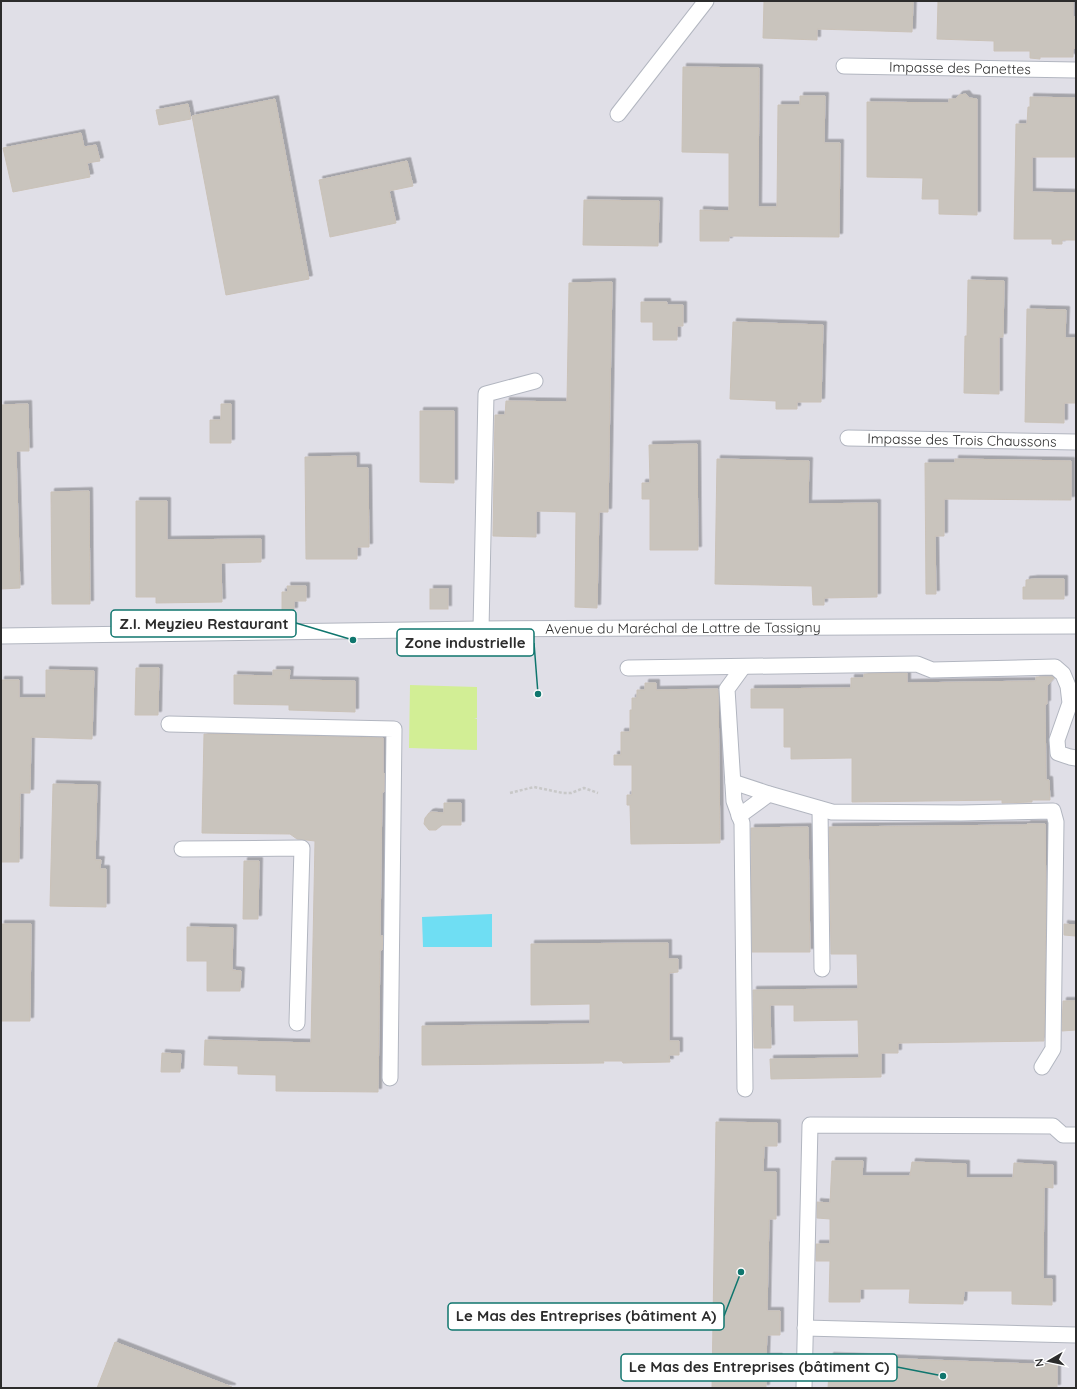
<svg xmlns="http://www.w3.org/2000/svg" width="1077" height="1389" viewBox="0 0 1077 1389" font-family="Quicksand,sans-serif">
<defs>
<filter id="shadow"><feDropShadow dx="3.5" dy="-3.5" stdDeviation="0" flood-color="#0004"/></filter>
</defs>
<rect width="100%" height="100%" fill="#eee6de"/>
<rect fill="#e0dfe7" x="1" y="1" width="1075" height="1387"/>
<polygon fill="#d2ee95" points="410,685 477,687 477,718 474,718 477,719 477,750 409,748"/>
<polygon fill="#6fdef3" points="492,914 492,947 423,947 422,917"/>
<g fill="#c9c4bd" stroke="#cac2b8" filter="url(#shadow)">
<polygon points="764,1 913,1 912,32 817,29 817,40 763,38"/>
<polygon points="938,1 1073,1 1073,17 1076,17 1076,49 1073,48 1073,57 1040,57 1040,59 1030,58 1030,51 994,51 994,41 937,39"/>
<polygon points="683,67 759,68 758,207 777,207 778,105 800,105 800,96 825,96 824,143 840,143 839,237 729,236 729,241 700,241 700,210 729,211 729,153 682,152"/>
<polygon points="966,94 969,98 977,99 977,215 939,214 939,199 922,199 923,178 867,177 867,102 949,103 949,99 956,99 959,95"/>
<polygon points="1030,97 1076,98 1076,157 1032,157 1032,192 1076,193 1076,240 1062,240 1062,244 1052,244 1052,239 1014,239 1016,124 1027,124 1028,107 1030,107"/>
<polygon points="275,99 309,279 226,295 192,116"/>
<polygon points="188,104 191,119 159,125 156,110"/>
<polygon points="81,133 84,147 96,145 100,161 87,163 90,177 13,192 3,148"/>
<polygon points="407,161 413,186 389,191 396,223 330,237 319,180"/>
<polygon points="584,200 659,201 658,246 583,245"/>
<polygon points="968,280 1004,281 1003,337 999,337 999,394 964,393 965,336 967,336"/>
<polygon points="612,282 608,512 599,512 597,608 575,607 576,512 536,511 536,537 493,536 495,415 505,415 506,401 567,402 569,283"/>
<polygon points="641,302 667,302 667,305 683,305 683,326 677,326 677,340 653,340 653,322 641,322"/>
<polygon points="1027,309 1066,310 1065,338 1076,338 1076,403 1064,403 1064,423 1025,422"/>
<polygon points="733,322 823,325 821,402 797,402 797,409 776,409 776,401 730,399"/>
<polygon points="28,404 29,451 16,451 20,588 1,589 1,405"/>
<polygon points="221,404 231,404 231,443 210,443 210,420 221,420"/>
<polygon points="420,411 454,411 454,483 420,482"/>
<polygon points="697,444 698,550 650,550 650,499 642,499 642,483 650,483 649,445"/>
<polygon points="356,456 356,468 368,468 369,547 357,547 357,559 306,559 305,457"/>
<polygon points="717,459 809,461 808,504 877,503 877,597 824,598 824,605 813,605 812,586 715,584"/>
<polygon points="955,459 1071,461 1071,500 944,499 944,536 935,536 936,594 926,594 925,463 955,463"/>
<polygon points="89,491 90,604 52,604 51,492"/>
<polygon points="136,501 167,501 167,540 261,539 261,562 221,563 222,602 156,603 156,597 136,597"/>
<polygon points="1034,579 1064,579 1064,599 1023,599 1023,587 1026,587 1026,580"/>
<polygon points="287,586 306,586 306,601 294,601 294,611 282,611 282,592 288,592"/>
<rect x="430" y="589" width="18" height="20"/>
<polygon points="136,668 159,668 158,715 135,715"/>
<polygon points="46,670 94,671 92,739 31,737 30,793 20,793 19,862 1,862 1,680 19,680 19,698 46,698"/>
<polygon points="273,670 290,670 289,680 355,681 355,712 289,710 289,705 234,704 234,675 273,676"/>
<polygon points="907,673 907,683 1036,681 1036,677 1052,677 1054,678 1047,686 1047,704 1045,704 1046,780 1049,780 1050,800 1032,800 1032,802 1002,803 1002,800 852,802 852,758 791,759 791,747 784,747 784,708 751,708 751,689 851,688 851,678 864,678 864,674"/>
<polygon points="645,683 656,683 656,690 718,689 720,843 631,844 630,805 627,805 627,795 632,795 632,765 614,765 614,755 621,755 621,732 630,732 630,710 632,710 632,698 637,698 637,690 645,690"/>
<polygon points="204,734 383,738 383,773 384,773 384,792 382,792 380,936 383,936 382,950 380,950 378,1092 276,1091 276,1075 238,1074 238,1066 204,1065 205,1040 311,1043 315,841 297,839 290,834 202,833"/>
<polygon points="53,784 97,785 95,860 101,860 100,869 106,869 106,907 50,906"/>
<polygon points="444,803 461,803 461,825 442,825 436,830 429,830 424,824 425,818 429,813 432,812 444,813"/>
<polygon points="1027,824 1045,824 1046,904 1044,1041 898,1043 898,1053 881,1053 881,1077 771,1079 770,1059 859,1058 858,1020 794,1021 794,1005 770,1005 771,1048 754,1048 753,990 858,989 857,954 831,954 829,827 1027,825"/>
<polygon points="808,827 810,952 752,952 751,828"/>
<polygon points="244,861 259,861 258,919 243,919"/>
<polygon points="1,924 31,924 30,1021 1,1021"/>
<polygon points="1064,924 1075,925 1075,936 1064,935"/>
<polygon points="187,927 233,928 232,970 241,971 240,991 207,991 207,961 187,961"/>
<polygon points="668,943 668,959 678,959 678,972 669,973 669,1041 679,1041 679,1055 669,1055 670,1062 623,1063 622,1061 603,1061 604,1063 422,1065 422,1026 590,1024 590,1004 531,1005 531,944"/>
<polygon points="1063,1001 1076,1001 1076,1030 1062,1031"/>
<polygon points="162,1053 181,1054 180,1072 161,1072"/>
<polygon points="716,1122 777,1123 777,1146 764,1146 763,1172 776,1172 776,1219 769,1219 767,1311 780,1311 780,1335 767,1335 766,1357 779,1357 779,1380 766,1380 766,1388 712,1388"/>
<polygon points="832,1161 863,1161 862,1176 910,1176 912,1162 966,1164 966,1178 1013,1178 1014,1163 1053,1165 1053,1188 1044,1187 1043,1279 1052,1279 1052,1305 1012,1304 1012,1291 964,1291 963,1304 909,1303 910,1289 860,1289 860,1302 829,1302 830,1261 816,1261 816,1244 830,1244 830,1219 817,1218 817,1202 830,1203"/>
<polygon points="115,1342 232,1387 232,1388 97,1388"/>
<polygon points="830,1356 1057,1365 1057,1388 828,1388"/>
</g>
<g fill="none" stroke-linecap="round" stroke-linejoin="round">
<g stroke="#b2b6c0" stroke-width="17">
<g id="minor">
<path id="s1" d="M844,66L1076,70"/>
<polyline points="618,114 706,1"/>
<path id="s2" d="M848,438L1076,442"/>
<polyline points="481,629 486,394 535,381"/>
<path id="s3" d="M1,636L481,629L1076,626"/>
<polyline points="743,667 727,689 734,801 742,823 745,1089"/>
<polyline points="628,668 917,664 932,670 1055,667 1063,674 1068,686 1070,703 1057,740 1058,753 1070,757 1076,758"/>
<polyline points="169,724 394,729 390,1078"/>
<polyline points="733,782 769,794 739,816"/>
<polyline points="769,794 832,812 961,813 1053,811 1056,822 1053,1049 1042,1067"/>
<polyline points="820,809 822,969"/>
<polyline points="182,849 302,848 297,1023"/>
<polyline points="805,1328 1076,1335"/>
<polyline points="804,1388 810,1125 1053,1126 1063,1135 1076,1135"/>
</g>
</g>
<polyline stroke="#c8c8c8" stroke-width="2.5" stroke-dasharray="3 2" stroke-linecap="butt" points="510,793 534,787 563,793 571,793 584,788 598,793"/>
<use href="#minor" stroke="#fff" stroke-width="15"/>
</g>
<g text-anchor="middle" stroke-width="4" stroke-linejoin="round" paint-order="stroke">
<g font-size="14" fill="#2c2c2c" stroke="#fff">
<text dy="5" stroke="none"><textPath href="#s1" startOffset="116">Impasse des Panettes</textPath></text>
<text dy="5" stroke="none"><textPath href="#s2" startOffset="114">Impasse des Trois Chaussons</textPath></text>
<text dy="5" stroke="none"><textPath href="#s3" startOffset="682">Avenue du Maréchal de Lattre de Tassigny</textPath></text>
</g>
</g>
<path fill="none" stroke="#0f766e" stroke-width="1.5" d="M353 640L296 623M538 694L534 643M741 1272L724 1316M943 1376L897 1367"/>
<g fill="#0f766e" stroke="#fff" stroke-width="1.5">
<circle cx="353" cy="640" r="4"/>
<circle cx="538" cy="694" r="4"/>
<circle cx="741" cy="1272" r="4"/>
<circle cx="943" cy="1376" r="4"/>
</g>
<g fill="#fff" stroke="#0f766e" stroke-width="1.5">
<rect x="111" y="610" width="185" height="27" rx="4"/>
<rect x="397" y="629" width="137" height="27" rx="4"/>
<rect x="448" y="1303" width="276" height="27" rx="4"/>
<rect x="621" y="1354" width="276" height="27" rx="4"/>
</g>
<g font-size="15" text-anchor="middle" font-weight="bold" fill="#2c2c2c">
<text x="204" y="629">Z.I. Meyzieu Restaurant</text>
<text x="465" y="648">Zone industrielle</text>
<text x="586" y="1321">Le Mas des Entreprises (bâtiment A)</text>
<text x="759" y="1372">Le Mas des Entreprises (bâtiment C)</text>
</g>
<rect width="1077" height="1389" fill="none" stroke="#2c2c2c" stroke-width="4"/>
<g transform="translate(1049 1361) rotate(261)" stroke="#ffffff" stroke-width="3" paint-order="stroke">
<path d="M0-3L7 15L0 10L-7 15Z" fill="#2c2c2c"/>
<text y="-6" font-size="11" font-weight="bold" text-anchor="middle" fill="#2c2c2c">N</text>
</g>
</svg>
